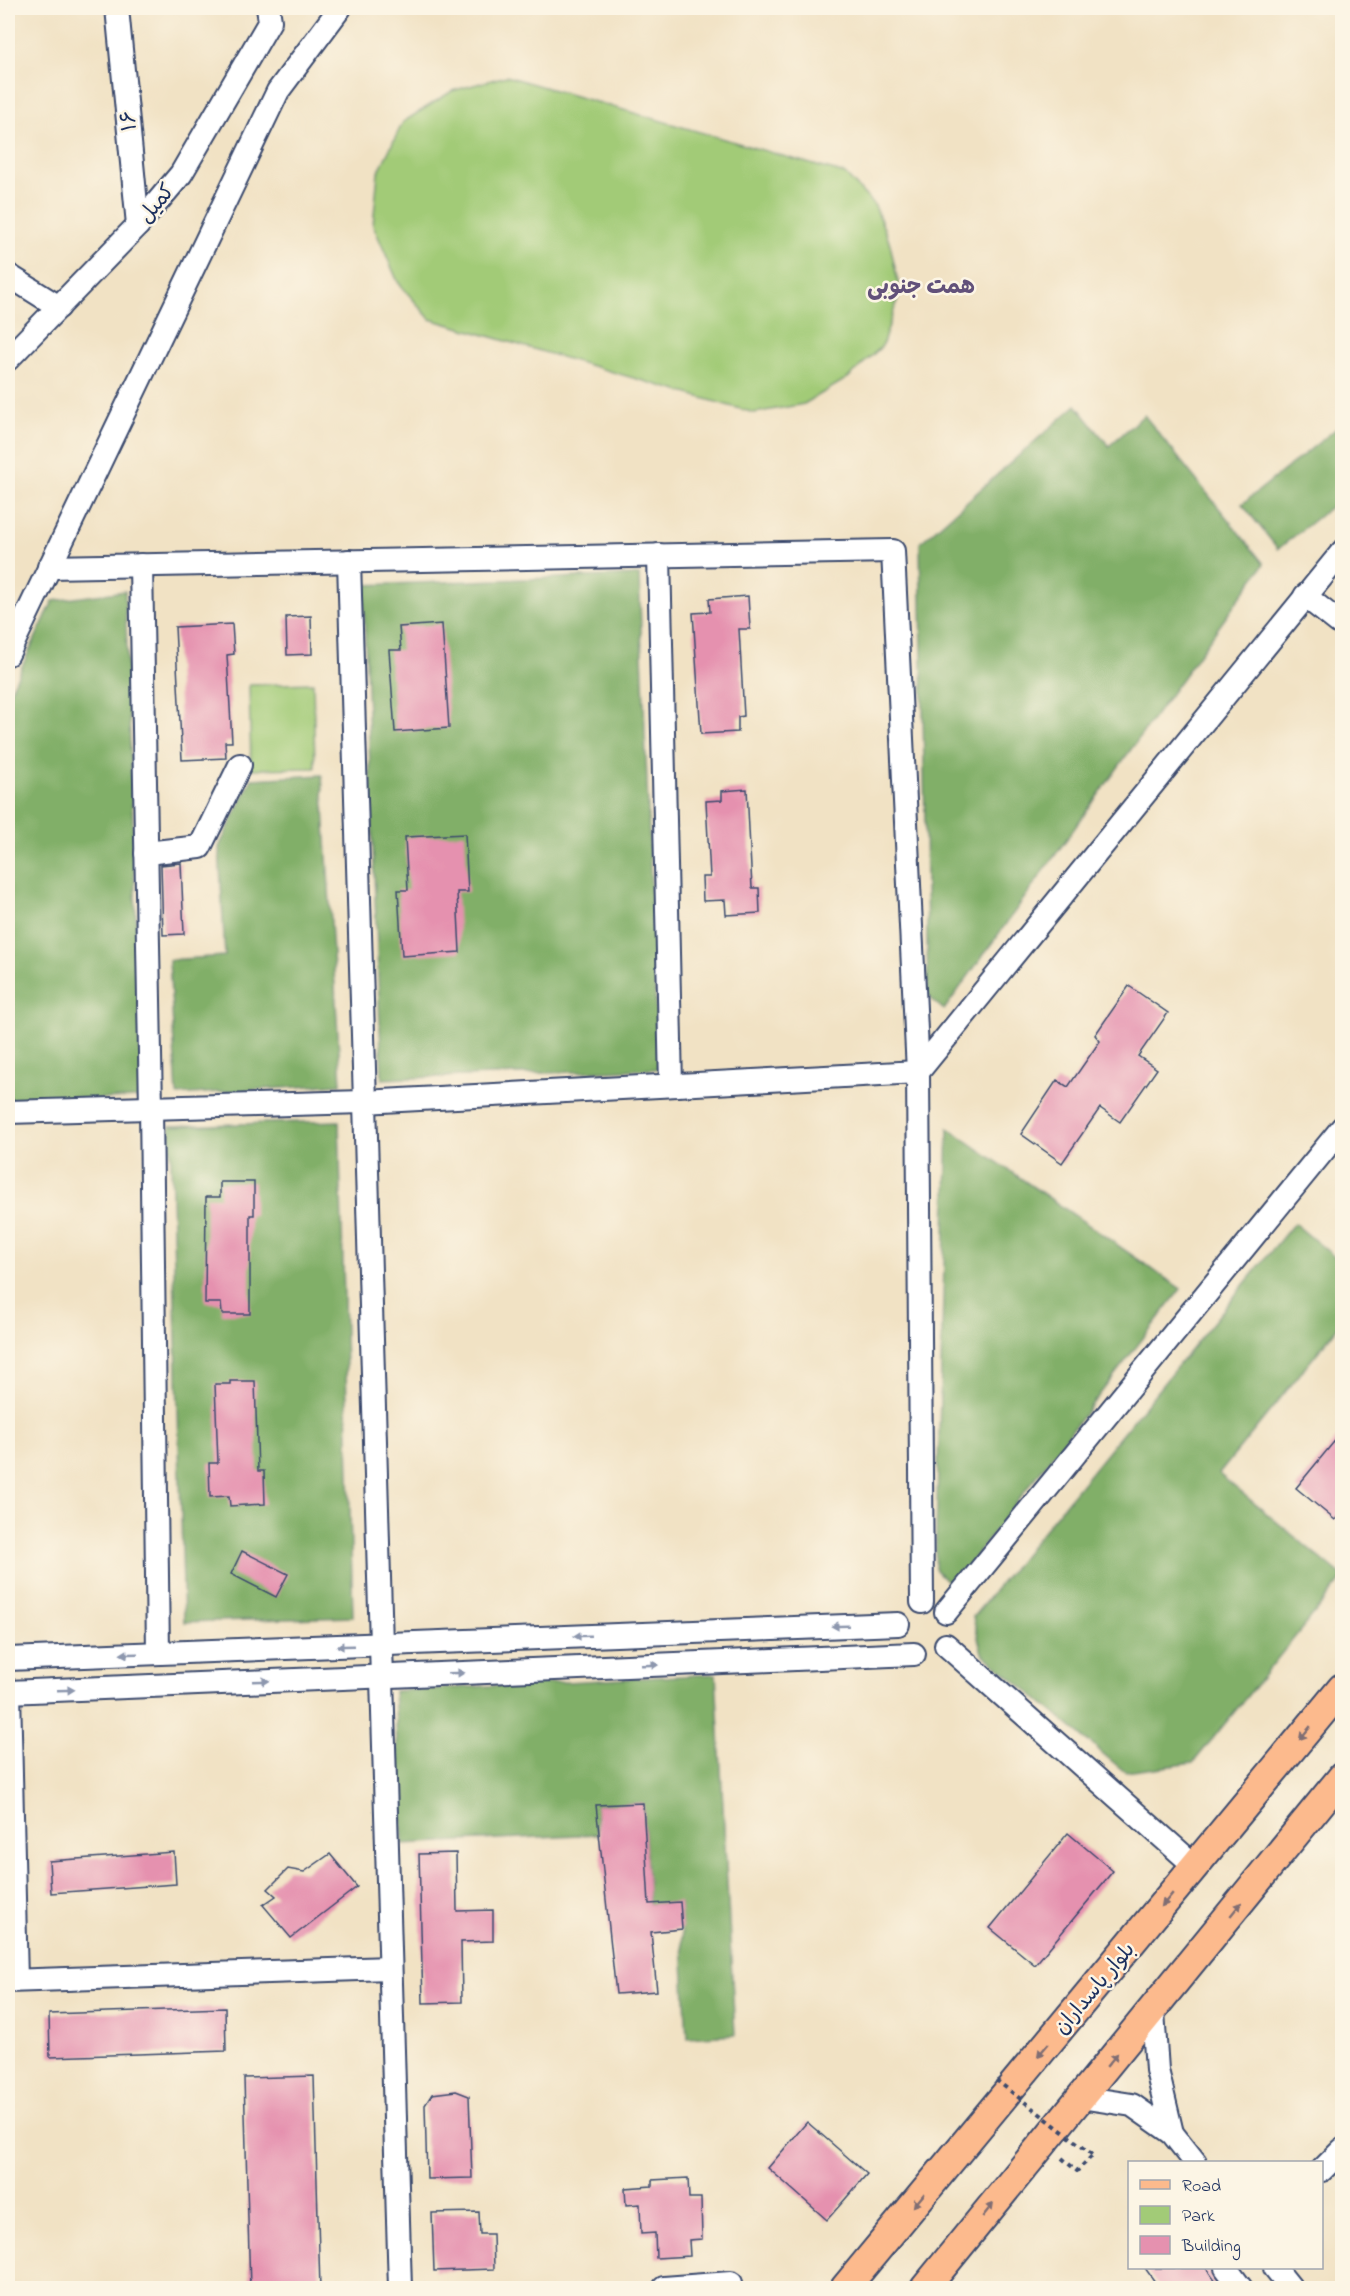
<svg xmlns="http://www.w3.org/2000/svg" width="1350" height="2296" viewBox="0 0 1350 2296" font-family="'Indie Flower','Playpen Sans Arabic',sans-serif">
<rect width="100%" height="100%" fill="#fcf5e5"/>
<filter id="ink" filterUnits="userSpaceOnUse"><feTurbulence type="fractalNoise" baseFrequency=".0167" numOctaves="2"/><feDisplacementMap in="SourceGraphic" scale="12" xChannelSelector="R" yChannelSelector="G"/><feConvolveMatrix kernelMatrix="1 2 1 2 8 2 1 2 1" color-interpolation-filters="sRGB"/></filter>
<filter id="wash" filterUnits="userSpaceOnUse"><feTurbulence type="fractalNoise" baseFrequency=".008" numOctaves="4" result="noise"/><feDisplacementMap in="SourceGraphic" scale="24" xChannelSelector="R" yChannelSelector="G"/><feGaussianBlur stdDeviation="1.35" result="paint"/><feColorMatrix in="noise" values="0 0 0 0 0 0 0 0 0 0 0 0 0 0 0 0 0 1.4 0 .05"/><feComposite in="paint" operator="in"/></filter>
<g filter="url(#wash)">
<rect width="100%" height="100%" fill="#f1e2c4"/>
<g fill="#a2cb77" stroke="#5e7d6a" stroke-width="1.5">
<polygon points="506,76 845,174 875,206 890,244 900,292 882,346 848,378 804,404 754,413 430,319 398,282 373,225 378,173 403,122 452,91"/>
<polygon points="313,683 315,768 251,769 249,685"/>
</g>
<g fill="#81af68" stroke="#4e6f63" stroke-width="1.5">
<polygon points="1076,405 1109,446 1144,415 1264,564 944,1010 928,996 920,543"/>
<polygon points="1342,424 1342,498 1278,549 1242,504"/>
<polygon points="639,575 658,1069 382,1079 363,585"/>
<polygon points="125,591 142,1098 8,1101 8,696 53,601"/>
<polygon points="322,775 341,1084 177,1095 169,960 225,956 219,847 252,779"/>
<polygon points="339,1121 353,1617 184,1622 170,1126"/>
<polygon points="948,1128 1181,1289 952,1586 935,1569"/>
<polygon points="1294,1223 1342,1263 1342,1322 1219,1474 1342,1576 1342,1579 1193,1763 1125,1772 982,1653 973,1617"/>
<polygon points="716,1674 735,2035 687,2038 680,1903 649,1904 643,1803 596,1805 597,1834 403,1844 394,1691"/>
</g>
<g id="blocks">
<g fill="#e591af">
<polygon points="748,596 750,629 739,629 744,716 738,717 738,732 701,734 693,613 710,612 709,599"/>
<polygon points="311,616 312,654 287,655 286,617"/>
<polygon points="232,624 234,654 227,655 232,742 225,742 226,758 182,760 175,627"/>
<polygon points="442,624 449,728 395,732 389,650 401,650 399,627"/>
<polygon points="747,789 752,888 759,888 760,913 726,915 725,900 703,901 702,877 710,877 706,801 722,800 722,791"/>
<polygon points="465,834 468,892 457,892 460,952 402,956 398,890 408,890 405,837"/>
<polygon points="181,863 184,934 163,935 161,865"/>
<polygon points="1129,986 1168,1013 1138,1056 1157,1069 1120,1122 1100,1108 1062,1163 1021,1134 1057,1080 1068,1087 1100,1041 1095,1035"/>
<polygon points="220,1182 254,1182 254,1215 250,1215 250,1314 222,1314 221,1303 205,1303 206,1197 220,1197"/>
<polygon points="230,1381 255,1381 258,1471 264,1471 265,1504 230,1506 229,1496 210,1497 209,1463 218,1463 215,1384 230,1384"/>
<polygon points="1342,1432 1342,1511 1335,1520 1296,1488"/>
<polygon points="242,1551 288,1574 276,1597 231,1574"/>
<polygon points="643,1803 649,1904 680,1902 682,1929 651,1932 657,1991 616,1994 596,1805"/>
<polygon points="1068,1833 1113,1871 1035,1965 990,1928"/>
<polygon points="174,1852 176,1884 51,1893 49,1861"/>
<polygon points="456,1853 457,1911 493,1910 493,1941 461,1942 462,2002 423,2003 419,1854"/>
<polygon points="330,1854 357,1887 291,1938 263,1905 276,1896 268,1889 288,1869 304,1872"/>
<polygon points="225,2008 226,2051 50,2057 49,2014"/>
<polygon points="314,2076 320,2289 250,2289 244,2078"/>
<polygon points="456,2091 469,2096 472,2178 427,2179 425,2105 432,2094"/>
<polygon points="807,2122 867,2174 827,2220 768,2168"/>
<polygon points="688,2178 689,2198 701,2198 702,2239 689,2240 690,2256 656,2258 655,2233 641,2234 640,2204 626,2205 625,2188 652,2186 652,2180"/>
<polygon points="479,2212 480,2234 493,2234 494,2269 434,2271 432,2213"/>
<polygon points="1145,2268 1206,2268 1221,2289 1160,2289"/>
</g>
</g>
</g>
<g filter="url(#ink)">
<use href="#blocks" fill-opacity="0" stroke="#3b4a6d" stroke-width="1.5"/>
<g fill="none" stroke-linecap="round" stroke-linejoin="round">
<g stroke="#3b4a6d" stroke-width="26">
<g id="minor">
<polyline points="117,8 138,225"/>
<polyline points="8,275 59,307"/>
<polyline points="8,359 138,225 181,174 270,21 268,8"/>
<polyline points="659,555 671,1085"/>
<polyline points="349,561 400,2288"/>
<polyline points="141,565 151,1108 158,1653"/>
<polyline points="49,567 893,551 918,1072 922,1602"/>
<polyline points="1305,596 1342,625"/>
<polyline points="8,654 278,91 340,8"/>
<polyline points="146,853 200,847 240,765"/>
<polyline points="8,1112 364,1102 918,1072 1342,552"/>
<polyline points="946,1612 1342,1128"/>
<polyline points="946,1645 1195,1866"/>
<polyline points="8,1659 898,1624"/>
<polyline points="8,1692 914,1654"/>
<polyline points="9,1692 16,1980"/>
<polyline points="8,1981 390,1968"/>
<polyline points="1153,2011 1157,2070 1172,2133"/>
<polyline points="1080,2097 1132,2105 1172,2133 1195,2162"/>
<polyline points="1322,2170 1342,2150"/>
<polyline points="1226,2268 1241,2288"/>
<polyline points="1275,2268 1291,2288"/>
<polyline points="664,2288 731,2283"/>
</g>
</g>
<g stroke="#3b4a6d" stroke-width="32">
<g id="major">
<polyline points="845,2288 1342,1688"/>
<polyline points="925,2288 1342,1777"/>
</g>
</g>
<polyline stroke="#3b4a6d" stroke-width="4" stroke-dasharray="4.5 4.5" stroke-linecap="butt" points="1062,2158 1077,2171 1093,2155"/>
<use href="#minor" stroke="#fff" stroke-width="22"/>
<use href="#major" stroke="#fcba8d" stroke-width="28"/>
<polyline stroke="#3b4a6d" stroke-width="4" stroke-dasharray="4.5 4.5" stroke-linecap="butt" points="996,2080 1093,2155"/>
</g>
<defs><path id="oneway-solid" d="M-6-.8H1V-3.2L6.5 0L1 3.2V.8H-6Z" transform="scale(1.5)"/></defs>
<g fill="#8d97ae">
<use href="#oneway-solid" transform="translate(840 1626) rotate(178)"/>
<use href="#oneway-solid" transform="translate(582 1636) rotate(178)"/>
<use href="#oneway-solid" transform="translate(345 1646) rotate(178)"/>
<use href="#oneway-solid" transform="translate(129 1654) rotate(178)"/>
<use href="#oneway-solid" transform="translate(650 1665) rotate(-2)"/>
<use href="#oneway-solid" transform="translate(456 1673) rotate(-2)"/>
<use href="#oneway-solid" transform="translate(261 1681) rotate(-2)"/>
<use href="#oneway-solid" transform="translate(66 1690) rotate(-2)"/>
</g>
<g fill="#806e73">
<use href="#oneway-solid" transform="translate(1305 1733) rotate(130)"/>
<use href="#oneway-solid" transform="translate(1167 1900) rotate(130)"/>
<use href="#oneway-solid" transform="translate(1236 1909) rotate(-51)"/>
<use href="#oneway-solid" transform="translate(1043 2050) rotate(130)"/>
<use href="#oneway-solid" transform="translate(1112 2060) rotate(-50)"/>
<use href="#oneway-solid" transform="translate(919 2200) rotate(130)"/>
<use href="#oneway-solid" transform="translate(988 2210) rotate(-51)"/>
</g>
</g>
<g text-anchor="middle" stroke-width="5" stroke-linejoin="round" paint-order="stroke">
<g font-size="21" fill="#1b2f5e" stroke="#fcf5e5">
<text transform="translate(128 121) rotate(-96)" y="7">۱۶</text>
<text transform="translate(156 203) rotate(-50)" y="7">کمیل</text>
<text transform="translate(1094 1988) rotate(-50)" y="7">بلوار پاسداران</text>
</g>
<g font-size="22" font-weight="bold" fill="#62517a" stroke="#fcf5e5">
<text x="921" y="293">همت جنوبی</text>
</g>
</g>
<rect width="1350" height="2296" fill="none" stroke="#fcf5e5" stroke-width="30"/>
<rect x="1128" y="2161" width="195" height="108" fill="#fcf5e5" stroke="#a2a6af" stroke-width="1.5"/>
<rect x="1140" y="2180" width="30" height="9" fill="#fcba8d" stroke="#a2a6af" stroke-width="1.5"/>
<text x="1182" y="2191" font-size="18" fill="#1b2f5e">Road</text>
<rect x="1140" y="2206" width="30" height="18" fill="#a2cb77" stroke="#a2a6af" stroke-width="1.5"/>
<text x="1182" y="2221" font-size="18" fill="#1b2f5e">Park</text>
<rect x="1140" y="2236" width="30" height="18" fill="#e591af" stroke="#a2a6af" stroke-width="1.5"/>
<text x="1182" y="2251" font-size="18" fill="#1b2f5e">Building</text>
</svg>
